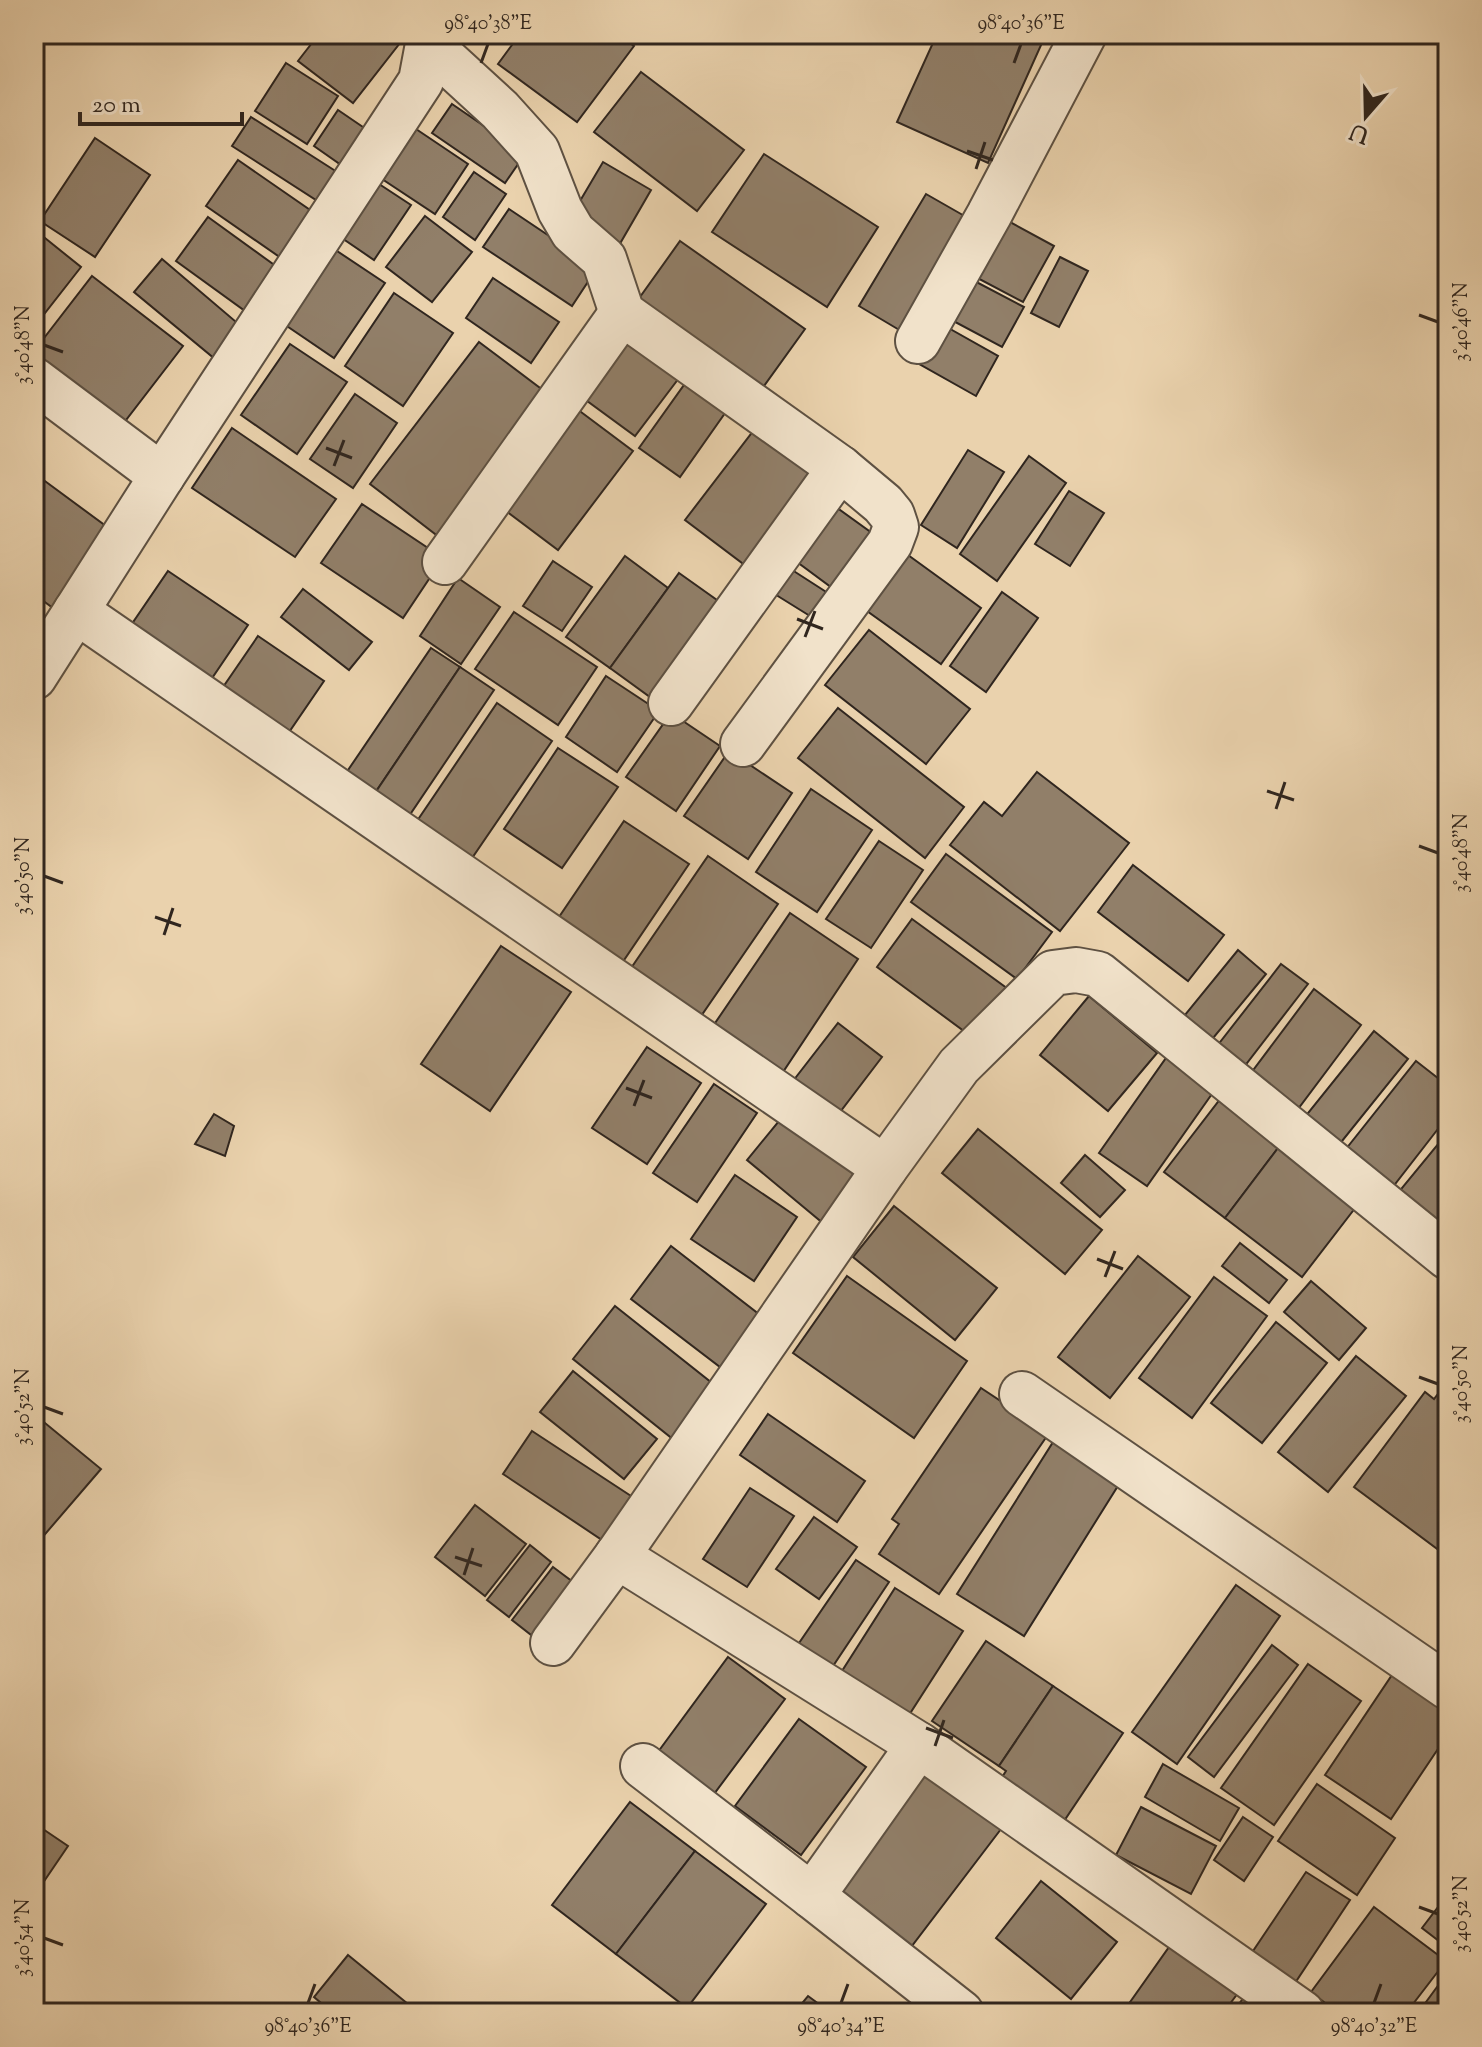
<svg xmlns="http://www.w3.org/2000/svg" width="1482" height="2047" viewBox="0 0 1482 2047" font-family="'Sorts Mill Goudy',serif">
<rect width="100%" height="100%" fill="#ead2ad"/>
<filter id="stains"><feTurbulence type="fractalNoise" baseFrequency=".0025" numOctaves="4"/><feColorMatrix values="0 0 0 0 .2 0 0 0 0 .09 0 0 0 0 .02 0 0 0 .5 -.17"/></filter>
<radialGradient id="worn" r=".72"><stop offset=".6" stop-color="#630" stop-opacity="0"/><stop offset="1" stop-color="#630" stop-opacity=".3"/></radialGradient>
<g fill="#917f69" stroke="#30261f" stroke-width="2">
<polygon points="319,34 407,34 353,103 298,61"/>
<polygon points="520,34 617,34 634,46 577,122 498,64"/>
<polygon points="937,34 1046,34 988,163 897,122"/>
<polygon points="286,63 338,96 307,144 255,111"/>
<polygon points="641,72 744,150 697,211 594,132"/>
<polygon points="452,104 525,154 505,183 432,133"/>
<polygon points="338,110 379,138 354,174 314,146"/>
<polygon points="251,117 348,179 330,209 232,146"/>
<polygon points="413,127 468,164 435,214 379,177"/>
<polygon points="95,138 150,175 95,257 40,221"/>
<polygon points="764,154 878,227 827,307 712,232"/>
<polygon points="238,160 313,212 281,258 206,206"/>
<polygon points="603,162 651,190 618,247 570,218"/>
<polygon points="474,172 506,194 475,240 443,217"/>
<polygon points="373,180 411,205 374,260 336,234"/>
<polygon points="926,194 968,218 901,331 859,306"/>
<polygon points="509,209 597,268 572,306 483,247"/>
<polygon points="425,216 472,252 432,302 386,267"/>
<polygon points="999,216 1054,246 1023,302 968,273"/>
<polygon points="208,217 284,272 252,316 176,261"/>
<polygon points="40,234 81,267 34,327 34,242"/>
<polygon points="680,241 805,329 759,393 635,304"/>
<polygon points="328,245 385,283 334,358 278,320"/>
<polygon points="1060,257 1088,271 1059,327 1031,313"/>
<polygon points="162,259 242,327 215,359 134,292"/>
<polygon points="92,276 183,346 116,433 34,370 34,351"/>
<polygon points="965,276 1024,307 1002,347 944,316"/>
<polygon points="493,278 559,322 531,363 466,318"/>
<polygon points="394,293 453,333 403,406 345,366"/>
<polygon points="936,321 998,356 976,396 914,361"/>
<polygon points="626,333 682,374 635,436 579,395"/>
<polygon points="479,342 548,394 439,537 370,484"/>
<polygon points="290,344 347,382 297,454 241,415"/>
<polygon points="689,378 730,406 680,477 639,448"/>
<polygon points="355,394 397,423 353,488 310,459"/>
<polygon points="569,403 633,451 558,550 494,502"/>
<polygon points="232,428 336,499 295,557 192,488"/>
<polygon points="754,430 824,482 754,572 685,520"/>
<polygon points="968,450 1004,472 957,548 921,525"/>
<polygon points="1029,456 1066,483 997,581 960,554"/>
<polygon points="34,473 114,532 57,611 34,594"/>
<polygon points="1069,491 1104,513 1070,566 1035,544"/>
<polygon points="829,502 883,541 843,596 789,556"/>
<polygon points="362,504 443,558 403,618 321,563"/>
<polygon points="908,555 981,608 941,664 867,611"/>
<polygon points="625,556 668,588 610,668 566,637"/>
<polygon points="553,561 592,587 562,631 523,606"/>
<polygon points="789,568 834,597 818,621 773,593"/>
<polygon points="168,571 248,625 206,687 125,634"/>
<polygon points="679,573 731,610 661,705 610,668"/>
<polygon points="458,578 500,607 461,664 420,636"/>
<polygon points="303,589 372,642 349,670 281,617"/>
<polygon points="1002,592 1038,618 986,692 950,666"/>
<polygon points="514,612 597,667 558,725 475,669"/>
<polygon points="869,630 970,709 926,764 825,685"/>
<polygon points="258,636 324,681 285,738 219,693"/>
<polygon points="431,648 460,667 373,796 344,776"/>
<polygon points="460,667 494,690 407,819 373,796"/>
<polygon points="606,676 659,711 617,772 566,737"/>
<polygon points="497,703 552,741 470,861 415,824"/>
<polygon points="838,708 964,807 925,858 798,758"/>
<polygon points="671,713 720,746 676,811 626,777"/>
<polygon points="558,748 618,787 562,868 504,829"/>
<polygon points="729,751 792,793 748,859 684,816"/>
<polygon points="1037,772 1129,843 1060,931 950,845 984,802 1002,816"/>
<polygon points="811,789 872,830 817,912 756,872"/>
<polygon points="624,821 689,864 622,963 557,920"/>
<polygon points="879,841 923,870 871,948 826,919"/>
<polygon points="946,854 1052,932 1017,979 911,902"/>
<polygon points="708,856 778,904 697,1022 627,974"/>
<polygon points="1133,865 1224,935 1188,981 1098,912"/>
<polygon points="790,913 858,959 781,1075 711,1029"/>
<polygon points="912,919 1008,989 972,1037 877,967"/>
<polygon points="501,946 571,992 490,1111 421,1064"/>
<polygon points="1238,950 1266,974 1204,1049 1176,1026"/>
<polygon points="1281,964 1308,984 1237,1076 1210,1055"/>
<polygon points="1314,989 1361,1025 1292,1117 1245,1081"/>
<polygon points="1089,996 1157,1053 1108,1111 1040,1055"/>
<polygon points="838,1023 882,1057 837,1116 793,1081"/>
<polygon points="1374,1031 1408,1059 1334,1151 1300,1123"/>
<polygon points="647,1047 701,1083 647,1164 592,1128"/>
<polygon points="1166,1058 1214,1091 1147,1186 1099,1153"/>
<polygon points="1416,1061 1448,1086 1448,1116 1385,1197 1338,1159"/>
<polygon points="714,1084 757,1113 697,1202 653,1173"/>
<polygon points="1221,1098 1281,1144 1225,1218 1164,1172"/>
<polygon points="788,1110 866,1174 824,1224 747,1160"/>
<polygon points="214,1114 234,1126 225,1156 195,1144"/>
<polygon points="978,1129 1102,1230 1065,1274 942,1173"/>
<polygon points="1448,1132 1448,1226 1444,1231 1397,1194"/>
<polygon points="1281,1144 1359,1203 1302,1277 1225,1218"/>
<polygon points="1085,1155 1125,1190 1100,1217 1061,1183"/>
<polygon points="735,1175 797,1217 754,1281 691,1239"/>
<polygon points="894,1206 997,1288 955,1340 853,1257"/>
<polygon points="1240,1243 1287,1280 1269,1303 1222,1266"/>
<polygon points="671,1246 760,1315 720,1367 631,1299"/>
<polygon points="1138,1256 1190,1297 1110,1398 1058,1357"/>
<polygon points="847,1276 967,1361 914,1438 793,1353"/>
<polygon points="1214,1277 1267,1316 1192,1418 1139,1378"/>
<polygon points="1311,1281 1366,1328 1339,1360 1284,1312"/>
<polygon points="615,1306 717,1387 674,1440 573,1359"/>
<polygon points="1276,1322 1327,1363 1262,1443 1211,1403"/>
<polygon points="1356,1356 1406,1396 1328,1492 1278,1452"/>
<polygon points="573,1371 657,1439 624,1479 540,1412"/>
<polygon points="1444,1386 1448,1389 1448,1540 1440,1551 1354,1487 1425,1392 1434,1399"/>
<polygon points="981,1388 1049,1433 939,1594 879,1554 899,1524 892,1519"/>
<polygon points="34,1414 101,1469 34,1547"/>
<polygon points="768,1414 865,1481 837,1522 740,1455"/>
<polygon points="532,1431 631,1496 602,1540 503,1474"/>
<polygon points="1055,1439 1121,1481 1024,1636 957,1594"/>
<polygon points="750,1488 794,1516 747,1587 703,1559"/>
<polygon points="475,1505 526,1544 485,1596 435,1557"/>
<polygon points="814,1517 857,1547 819,1599 776,1569"/>
<polygon points="530,1545 551,1562 509,1617 487,1600"/>
<polygon points="856,1560 889,1582 831,1669 797,1646"/>
<polygon points="553,1567 577,1585 535,1638 512,1620"/>
<polygon points="1236,1585 1280,1616 1177,1764 1132,1732"/>
<polygon points="895,1588 963,1631 909,1715 842,1671"/>
<polygon points="986,1641 1053,1686 999,1766 932,1721"/>
<polygon points="1272,1645 1298,1665 1214,1777 1188,1757"/>
<polygon points="728,1657 785,1699 711,1798 655,1756"/>
<polygon points="1308,1664 1361,1701 1274,1825 1221,1788"/>
<polygon points="1398,1666 1448,1699 1448,1734 1391,1819 1325,1775"/>
<polygon points="1053,1686 1123,1733 1056,1833 993,1791 1006,1771 999,1766"/>
<polygon points="799,1719 866,1767 801,1855 735,1806"/>
<polygon points="1163,1764 1239,1808 1220,1841 1145,1797"/>
<polygon points="927,1773 1001,1829 905,1955 830,1898"/>
<polygon points="1317,1784 1395,1838 1357,1895 1278,1841"/>
<polygon points="630,1802 695,1851 616,1954 552,1905"/>
<polygon points="1141,1807 1216,1846 1191,1894 1116,1855"/>
<polygon points="1243,1817 1273,1837 1244,1881 1214,1860"/>
<polygon points="34,1823 68,1846 34,1896"/>
<polygon points="695,1851 766,1904 687,2008 616,1954"/>
<polygon points="1306,1872 1350,1900 1293,1986 1249,1957"/>
<polygon points="1041,1881 1117,1942 1071,1999 996,1938"/>
<polygon points="1448,1894 1448,1948 1422,1928"/>
<polygon points="1374,1907 1446,1961 1406,2013 1338,2013 1311,1992"/>
<polygon points="1174,1940 1241,1989 1223,2013 1140,2013 1128,2005"/>
<polygon points="348,1955 419,2013 333,2013 314,1997"/>
<polygon points="1448,1972 1448,2013 1418,2013"/>
<polygon points="1252,1987 1286,2013 1232,2013"/>
<polygon points="808,1996 831,2013 794,2013"/>
</g>
<g fill="none" stroke-linecap="round" stroke-linejoin="round">
<g stroke="#5e5142" stroke-width="48">
<g id="street">
<polyline points="428,44 500,110 537,151 560,210 573,232 604,259 622,313 840,468 883,504 892,515 896,527 890,543 743,744"/>
<polyline points="918,341 989,215 1084,34"/>
<polyline points="34,380 162,476"/>
<polyline points="445,562 622,313"/>
<polyline points="76,611 885,1168"/>
<polyline points="34,677 162,476 421,81 428,44 427,34"/>
<polyline points="671,703 840,468"/>
<polyline points="1022,1394 1448,1687"/>
<polyline points="617,1556 919,1745 1302,2013"/>
<polyline points="553,1643 617,1556 885,1168 959,1066 1053,973 1076,970 1098,974 1448,1257"/>
<polyline points="643,1766 812,1896 919,1745"/>
<polyline points="812,1896 961,2013"/>
</g>
</g>
<use href="#street" stroke="#f1e2ca" stroke-width="44"/>
</g>
<path fill="none" stroke="#30261f" stroke-width="3" d="M481,63L488,44M1014,63L1021,44M967,151L993,160M976,169L985,142M1419,315L1438,322M44,345L63,352M326,448L352,458M334,466L344,440M797,619L823,629M805,637L815,611M1267,791L1294,800M1276,809L1285,782M1419,846L1438,853M44,876L63,883M155,917L181,926M164,935L173,908M626,1088L652,1098M634,1106L644,1080M1097,1259L1123,1269M1105,1277L1115,1251M1419,1377L1438,1384M44,1407L63,1414M455,1557L482,1566M464,1575L473,1548M926,1728L953,1738M935,1746L944,1720M1419,1907L1438,1914M44,1938L63,1945M308,2003L315,1984M841,2003L848,1984M1374,2003L1381,1984"/>
<rect width="1482" height="2047" fill="none" stroke="#ead2ad" stroke-width="88"/>
<g transform="translate(1366 116) rotate(200)" stroke="#f1e2ca" stroke-width="6" paint-order="stroke">
<path d="M0-6L14 30L0 20L-14 30Z" fill="#30261f"/>
<text y="-12" font-size="22" font-weight="bold" text-anchor="middle" fill="#30261f">U</text>
</g>
<path d="M80 112v12h162v-12" fill="none" stroke="#30261f" stroke-width="4"/>
<text x="92" y="112" font-size="24" fill="#30261f" stroke="#f1e2ca" stroke-width="6" paint-order="stroke">20 m</text>
<rect x="44" y="44" width="1394" height="1959" fill="none" stroke="#30261f" stroke-width="3"/>
<g font-size="20" text-anchor="middle" fill="#30261f">
<text x="488" y="29">98°40'38"E</text>
<text x="1021" y="29">98°40'36"E</text>
<text transform="translate(1460 322) rotate(-90)" y="7">3°40'46"N</text>
<text transform="translate(22 345) rotate(-90)" y="7">3°40'48"N</text>
<text transform="translate(1460 853) rotate(-90)" y="7">3°40'48"N</text>
<text transform="translate(22 876) rotate(-90)" y="7">3°40'50"N</text>
<text transform="translate(1460 1384) rotate(-90)" y="7">3°40'50"N</text>
<text transform="translate(22 1407) rotate(-90)" y="7">3°40'52"N</text>
<text transform="translate(1460 1914) rotate(-90)" y="7">3°40'52"N</text>
<text transform="translate(22 1938) rotate(-90)" y="7">3°40'54"N</text>
<text x="308" y="2032">98°40'36"E</text>
<text x="841" y="2032">98°40'34"E</text>
<text x="1374" y="2032">98°40'32"E</text>
</g>
<rect width="100%" height="100%" filter="url(#stains)"/>
<rect width="100%" height="100%" fill="url(#worn)"/>
</svg>
